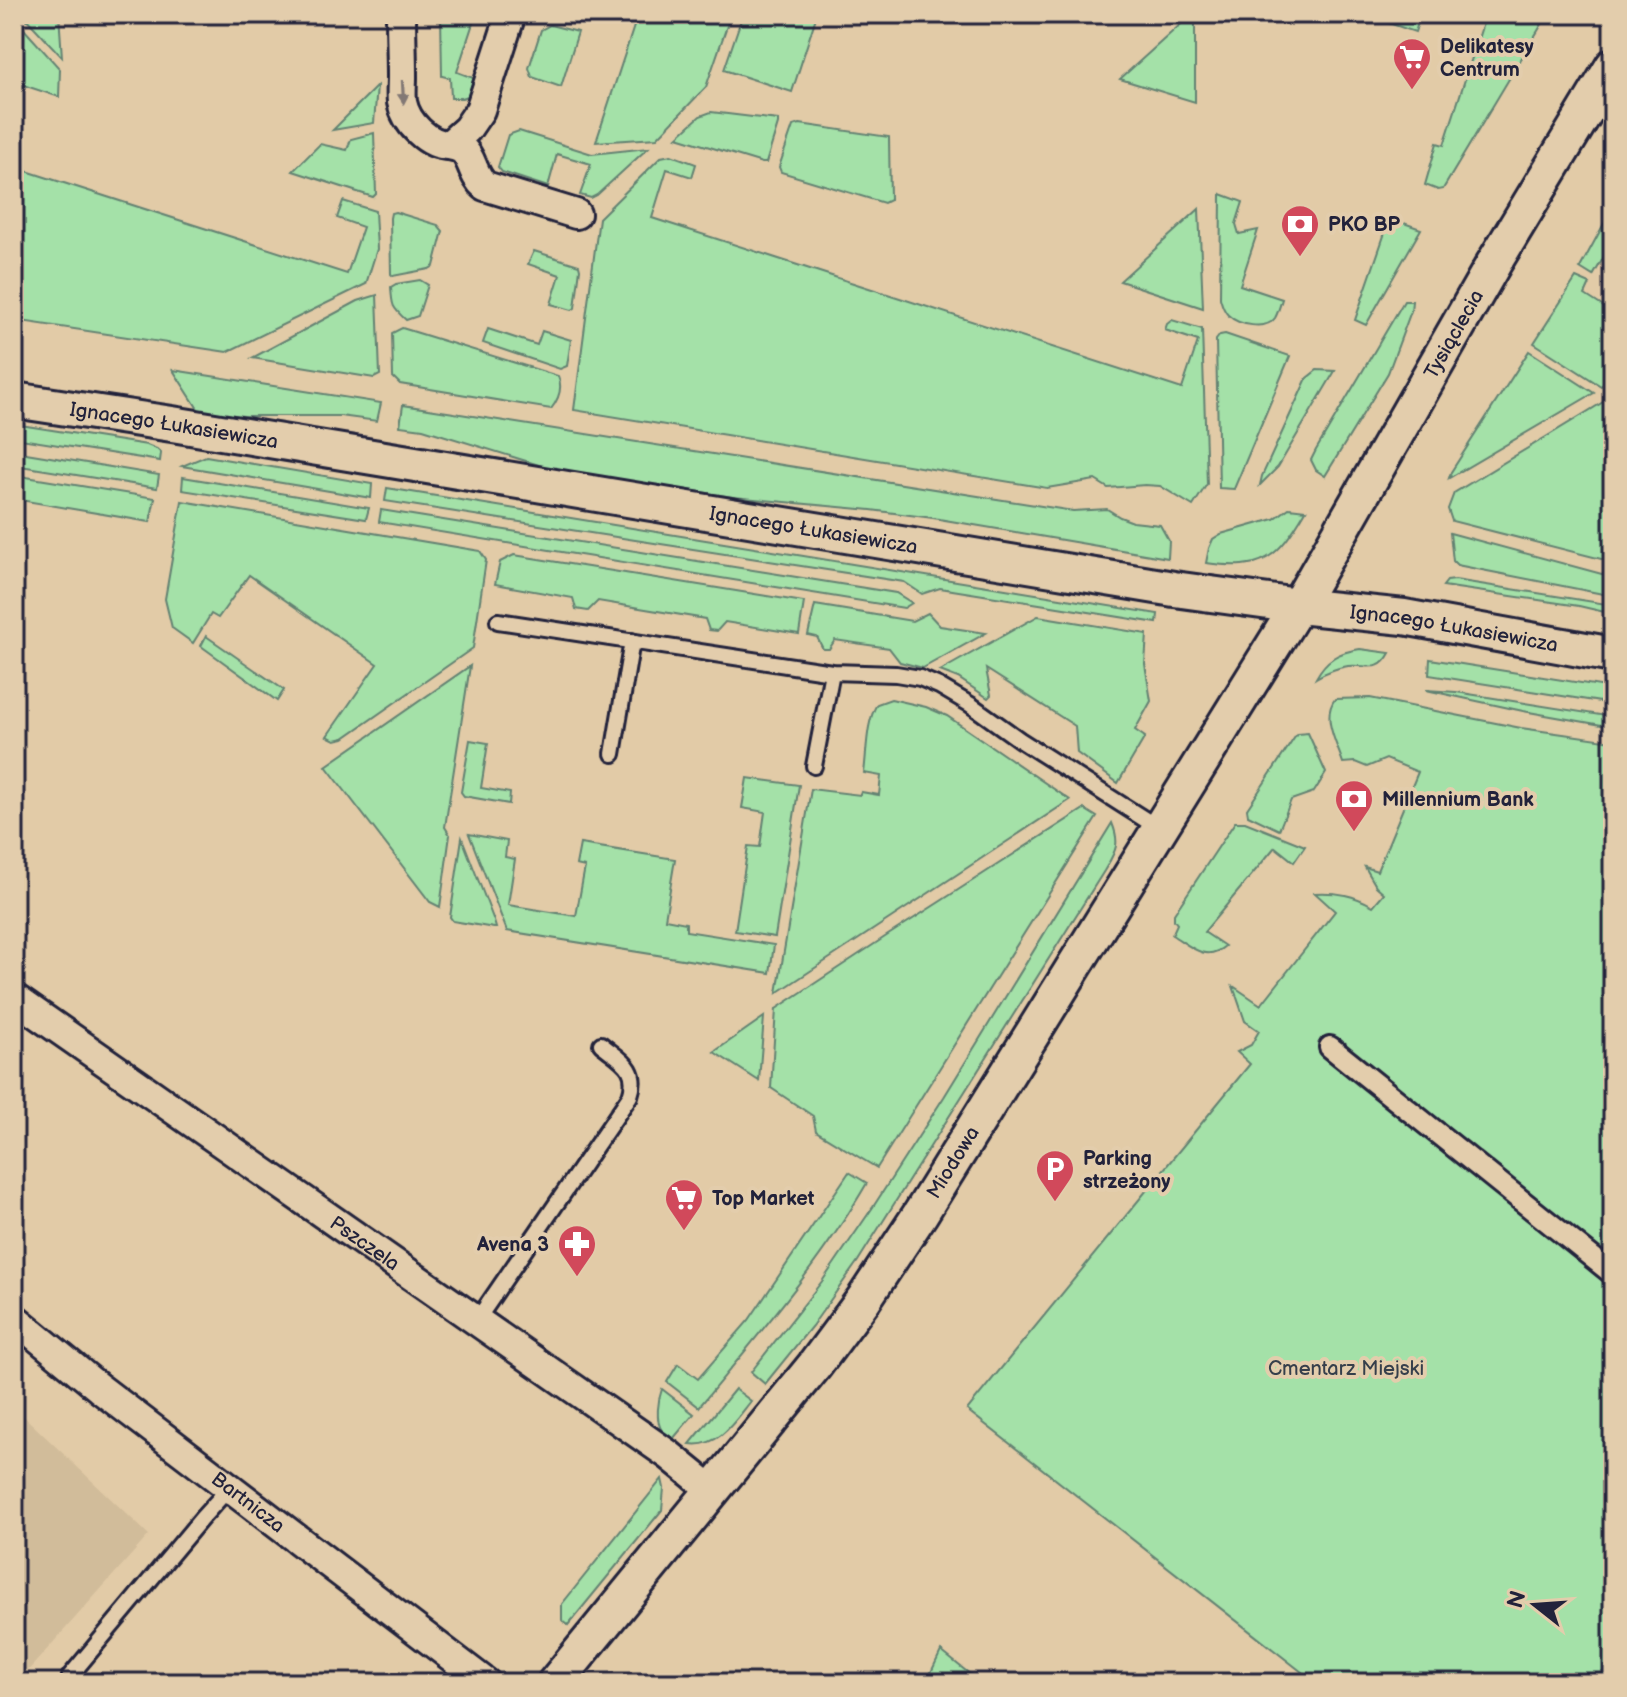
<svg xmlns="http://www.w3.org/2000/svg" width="1627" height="1697" viewBox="0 0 1627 1697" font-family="'Balsamiq Sans',sans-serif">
<rect width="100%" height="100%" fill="#e2cba7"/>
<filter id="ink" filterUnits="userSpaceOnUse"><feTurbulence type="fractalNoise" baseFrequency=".0125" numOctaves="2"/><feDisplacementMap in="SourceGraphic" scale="16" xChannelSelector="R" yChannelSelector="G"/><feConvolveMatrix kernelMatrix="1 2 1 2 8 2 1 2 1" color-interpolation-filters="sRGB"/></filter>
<g filter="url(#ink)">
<polygon fill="#d1bc9a" points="14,1407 149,1535 17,1683 14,1683"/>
<g fill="#a4e1a8" stroke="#638272" stroke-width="2">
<polygon points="22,14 59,14 62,57"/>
<polygon points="441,14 476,14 457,72 476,79 468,96 462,98 451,98 450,78 442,76"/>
<polygon points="638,14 731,14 706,87 657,138 596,142"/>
<polygon points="743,14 817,14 792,92 724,70"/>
<polygon points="1192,14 1195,14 1195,102 1120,79"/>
<polygon points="1385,14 1421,14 1415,32 1383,21"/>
<polygon points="1486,14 1548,14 1443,189 1438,190 1425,185 1437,143 1444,145"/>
<polygon points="14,18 60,69 59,97 14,82"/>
<polygon points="550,25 578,32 561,87 532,77 529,68 541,30"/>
<polygon points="377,86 374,123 333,130"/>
<polygon points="711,112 778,120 778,124 766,163 762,163 677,137 700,116"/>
<polygon points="800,124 889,137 890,200 884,203 781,172 779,167 793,126"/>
<polygon points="519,131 592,154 648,148 597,195 591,198 580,195 591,164 557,154 548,187 502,172 498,167 508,135"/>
<polygon points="374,133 376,194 373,197 293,171 320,144 347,150 351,139"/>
<polygon points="671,155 696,164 692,177 667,169 652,218 1182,389 1198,341 1165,330 1167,324 1172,320 1202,329 1207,484 1193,506 1160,486 1145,485 1108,488 1095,480 1047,488 574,410 599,218 661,157"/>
<polygon points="14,167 347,274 363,227 337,218 343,201 375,211 377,249 366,284 227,352 14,320"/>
<path d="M1221,194L1243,202L1236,224L1239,234L1258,230L1240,285L1282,299C1280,305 1278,313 1275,318C1266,331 1238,325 1228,315C1223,310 1222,305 1220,298Z"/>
<polygon points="1613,207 1613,259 1605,255 1593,276 1580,268"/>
<polygon points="1199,209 1203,308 1120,281"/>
<polygon points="395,212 438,225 443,231 434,266 429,269 393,276 391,274 390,218 391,213"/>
<polygon points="1395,220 1421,229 1366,325 1355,320 1388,224"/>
<polygon points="534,251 579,265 580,269 575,308 572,310 551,304 560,275 528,264"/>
<polygon points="1576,278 1590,284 1585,295 1613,313 1613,376 1601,386 1534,343"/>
<path d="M420,280L428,285L418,316L406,320C392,307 392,306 391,287L396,284Z"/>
<polygon points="377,295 380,375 374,378 252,358 358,301"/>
<polygon points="1404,301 1412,301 1411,311 1388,373 1325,476 1316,470 1311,460 1316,450"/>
<path d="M402,328L558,376C563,388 559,399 551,409L400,384L393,377L392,333Z"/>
<polygon points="488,329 537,345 542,331 571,340 567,366 560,369 483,343"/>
<polygon points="1225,334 1290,356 1234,489 1219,488 1216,340 1220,335"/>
<polygon points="1529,351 1594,393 1449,478 1451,472"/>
<polygon points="173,370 381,403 377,421 340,416 244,416 200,412"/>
<polygon points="1317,370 1335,371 1278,467 1260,485 1262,476 1307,378"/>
<polygon points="1605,401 1613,407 1613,562 1452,521 1448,509 1454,493"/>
<polygon points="403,405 1073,511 1107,509 1120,517 1133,522 1160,525 1169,541 1168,558 933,518 871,510 733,497 555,470 423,429 400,426"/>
<polygon points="14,424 147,445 157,449 161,453 160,461 14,438"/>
<polygon points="14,451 159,475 157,488 14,465"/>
<polygon points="206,456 372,484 371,498 182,466"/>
<polygon points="14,475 155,498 150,522 14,499"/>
<polygon points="183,477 369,508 366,519 182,490"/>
<polygon points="387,488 1158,614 1157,623 940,588 922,594 904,582 385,501"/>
<polygon points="182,501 480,551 486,560 473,648 344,738 335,740 327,736 377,664 249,575 218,618 211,614 193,643 172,628 165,599"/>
<path d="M1289,508L1306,510C1277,559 1264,571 1206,563L1209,548L1213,539L1221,534L1274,519Z"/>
<polygon points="381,510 896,593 912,603 904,608 379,522"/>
<polygon points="1450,533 1613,577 1613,596 1457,565 1453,561"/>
<polygon points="514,555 804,602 799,634 725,622 717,631 709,630 705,619 598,601 588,611 576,609 573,598 495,584 500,562"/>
<polygon points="1455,580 1613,605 1613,614 1579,606 1443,586 1447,581"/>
<polygon points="815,605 912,621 928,613 940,626 986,633 923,668 900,662 889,648 835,640 829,649 823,649 817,637 808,635"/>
<polygon points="1038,616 1147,634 1145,664 1151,701 1135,730 1145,737 1118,783 1077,753 1075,726 986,669 991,695 988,698 958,678 940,671"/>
<polygon points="206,636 284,690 277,701 201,646"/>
<path d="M1360,649L1390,653C1379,674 1367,664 1348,666C1336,668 1326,672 1316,678C1326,659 1339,652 1360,649Z"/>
<polygon points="1430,659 1613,688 1613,704 1429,675"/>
<polygon points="470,666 445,827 450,835 440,907 430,902 326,766"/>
<polygon points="1426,690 1456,692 1613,717 1613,727 1523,711"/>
<path d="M1370,698L1521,728L1613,741V1683H1316L967,1410L1250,1064L1237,1052L1251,1045L1259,1031L1245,1021L1233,986L1261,1005L1335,911L1315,893C1337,892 1354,895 1373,906L1384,893L1376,886L1365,867L1377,871L1418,772L1386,759L1367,767L1355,762L1343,763C1337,744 1321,717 1335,699Z"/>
<path d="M891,699L926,707L947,716L1070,800L777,993L811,789L860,795L861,792L879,795L881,776L864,773C867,751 866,722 877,704Z"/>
<polygon points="1308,733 1326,773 1314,792 1291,800 1279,830 1248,815 1247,809 1297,734"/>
<polygon points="470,740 488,743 481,788 510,793 509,804 464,796 461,792"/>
<polygon points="747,778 799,785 775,937 735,931 748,846 760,847 765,812 742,808"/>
<polygon points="1084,809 1097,817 877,1168 816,1131 813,1116 771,1088 776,1009 885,937"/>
<path d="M1235,822H1245L1305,846L1294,862L1275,847L1204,932L1225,946C1206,963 1190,946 1172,935L1177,924L1174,920V914Z"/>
<path d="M1112,823C1121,845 1115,852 1104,871L858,1261L812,1326L765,1384L751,1372L823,1280L873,1207L944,1097Z"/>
<polygon points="469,834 507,841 505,857 515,859 508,905 576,916 585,867 576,865 580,844 675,859 665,919 686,923 686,931 774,945 770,973 507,931"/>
<polygon points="462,838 494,921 496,928 494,928 453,921 450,917"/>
<polygon points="764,1017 759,1081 714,1052"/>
<path d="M849,1172L867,1183C820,1264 758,1335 699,1407L667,1382L678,1364L698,1379L749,1320Z"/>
<path d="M662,1389L694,1414L673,1439C669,1437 665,1435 662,1431C655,1420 658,1400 662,1389Z"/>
<path d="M735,1389L751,1401C735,1421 719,1448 690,1444Z"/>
<polygon points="662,1479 664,1488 662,1510 568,1625 562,1620 562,1604"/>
<polygon points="941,1651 981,1683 926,1683"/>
</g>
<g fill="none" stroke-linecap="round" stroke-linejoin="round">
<g stroke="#22223b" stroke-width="20">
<g id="service">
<polyline points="498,621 832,672 896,674 920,678 939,686 971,705 1020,740 1160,829"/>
<polyline points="613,754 632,641"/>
<polyline points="814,766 832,672"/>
<path d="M477,1320L630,1096C640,1067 620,1060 601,1044"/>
<polyline points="72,1683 70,1676 201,1519 229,1488"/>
</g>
</g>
<g stroke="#22223b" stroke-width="26">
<polyline id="pedestrian" points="1330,1047 1613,1274"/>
</g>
<g stroke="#22223b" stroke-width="34">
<g id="minor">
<path d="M401,14C401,35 402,56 402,77C402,85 401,94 402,102C406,123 428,145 449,145L467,129L480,110L511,14"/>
<path d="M449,145C454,146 459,147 463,150C473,159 472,175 485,186L576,214"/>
<path id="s1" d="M14,998L669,1455L712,1490"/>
<path id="s2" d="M14,1318L99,1388L486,1683"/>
</g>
</g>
<g stroke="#22223b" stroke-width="40">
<g id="tertiary">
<path id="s3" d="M14,400L172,424L1174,589L1298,606L1404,617L1613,655"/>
<path id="s4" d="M555,1683L815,1365L864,1299L921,1213L1298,606L1494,263L1613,66"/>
</g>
</g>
<use href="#service" stroke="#e3cdac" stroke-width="14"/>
<use href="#pedestrian" stroke="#e3cdac" stroke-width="20"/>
<use href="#minor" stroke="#e3cdac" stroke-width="28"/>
<use href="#tertiary" stroke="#e3cdac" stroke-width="34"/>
</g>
<defs><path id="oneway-solid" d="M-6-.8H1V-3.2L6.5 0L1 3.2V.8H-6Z" transform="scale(2)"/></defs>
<use fill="#827874" href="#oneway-solid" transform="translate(403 92) rotate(87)"/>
</g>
<defs>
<g id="supermarket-pin" transform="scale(2)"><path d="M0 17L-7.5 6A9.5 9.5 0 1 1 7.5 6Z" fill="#d1495b" stroke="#e3cdac"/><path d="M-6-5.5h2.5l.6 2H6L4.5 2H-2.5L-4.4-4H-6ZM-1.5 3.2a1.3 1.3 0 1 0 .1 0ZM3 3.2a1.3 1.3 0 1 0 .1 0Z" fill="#fff"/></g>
<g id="bank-pin" transform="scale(2)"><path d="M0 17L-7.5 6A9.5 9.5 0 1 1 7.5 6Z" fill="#d1495b" stroke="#e3cdac"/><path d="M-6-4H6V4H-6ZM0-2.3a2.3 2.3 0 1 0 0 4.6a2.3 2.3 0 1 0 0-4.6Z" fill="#fff"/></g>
<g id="parking-pin" transform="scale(2)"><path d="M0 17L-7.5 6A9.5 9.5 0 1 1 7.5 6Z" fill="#d1495b" stroke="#e3cdac"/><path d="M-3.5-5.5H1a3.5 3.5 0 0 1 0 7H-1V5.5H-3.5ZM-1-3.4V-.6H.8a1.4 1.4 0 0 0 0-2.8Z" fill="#fff"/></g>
<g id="pharmacy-pin" transform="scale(2)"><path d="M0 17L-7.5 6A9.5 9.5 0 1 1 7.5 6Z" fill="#d1495b" stroke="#e3cdac"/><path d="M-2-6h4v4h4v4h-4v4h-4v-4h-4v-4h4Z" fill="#fff"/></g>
</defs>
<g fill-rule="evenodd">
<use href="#supermarket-pin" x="1412" y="57"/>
<use href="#bank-pin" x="1300" y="224"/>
<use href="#bank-pin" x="1354" y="799"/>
<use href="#parking-pin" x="1055" y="1169"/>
<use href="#supermarket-pin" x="684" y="1198"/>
<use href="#pharmacy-pin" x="577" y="1244"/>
</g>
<g text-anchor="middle" stroke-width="8" stroke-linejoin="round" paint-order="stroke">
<g font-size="20" font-weight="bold" fill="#22223b" stroke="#e3cdac" text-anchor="start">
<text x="1440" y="53">Delikatesy<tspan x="1440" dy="23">Centrum</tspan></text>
<text x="1328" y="231">PKO BP</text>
<text x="1382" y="806">Millennium Bank</text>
<text x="1083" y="1165">Parking<tspan x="1083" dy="23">strzeżony</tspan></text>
<text x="712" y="1205">Top Market</text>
<text x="549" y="1251" text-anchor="end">Avena 3</text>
</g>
<g font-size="20" fill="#22223b" stroke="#e3cdac">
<text dy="7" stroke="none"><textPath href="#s4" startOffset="1624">Tysiąclecia</textPath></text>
<text dy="7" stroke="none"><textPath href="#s3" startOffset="162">Ignacego Łukasiewicza</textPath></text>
<text dy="7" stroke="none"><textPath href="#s3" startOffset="810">Ignacego Łukasiewicza</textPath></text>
<text dy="7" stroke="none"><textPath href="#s3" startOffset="1458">Ignacego Łukasiewicza</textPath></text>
<text dy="7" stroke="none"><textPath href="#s4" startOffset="656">Miodowa</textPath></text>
<text dy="7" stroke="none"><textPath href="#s1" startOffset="428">Pszczela</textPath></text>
<text dy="7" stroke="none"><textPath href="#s2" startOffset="298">Bartnicza</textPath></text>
</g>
<g font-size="20" fill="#363f4b" stroke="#e3cdac">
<text x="1346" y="1375">Cmentarz Miejski</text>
</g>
</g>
<rect width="1627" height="1697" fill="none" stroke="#e3cdac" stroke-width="48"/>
<rect x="24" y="24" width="1579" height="1649" fill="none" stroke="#22223b" stroke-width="3" filter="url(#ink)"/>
<g transform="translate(1535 1605) rotate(287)" stroke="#e3cdac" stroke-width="6" paint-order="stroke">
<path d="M0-6L14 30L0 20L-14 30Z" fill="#22223b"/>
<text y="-12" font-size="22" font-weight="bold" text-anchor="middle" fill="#22223b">N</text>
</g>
</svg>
